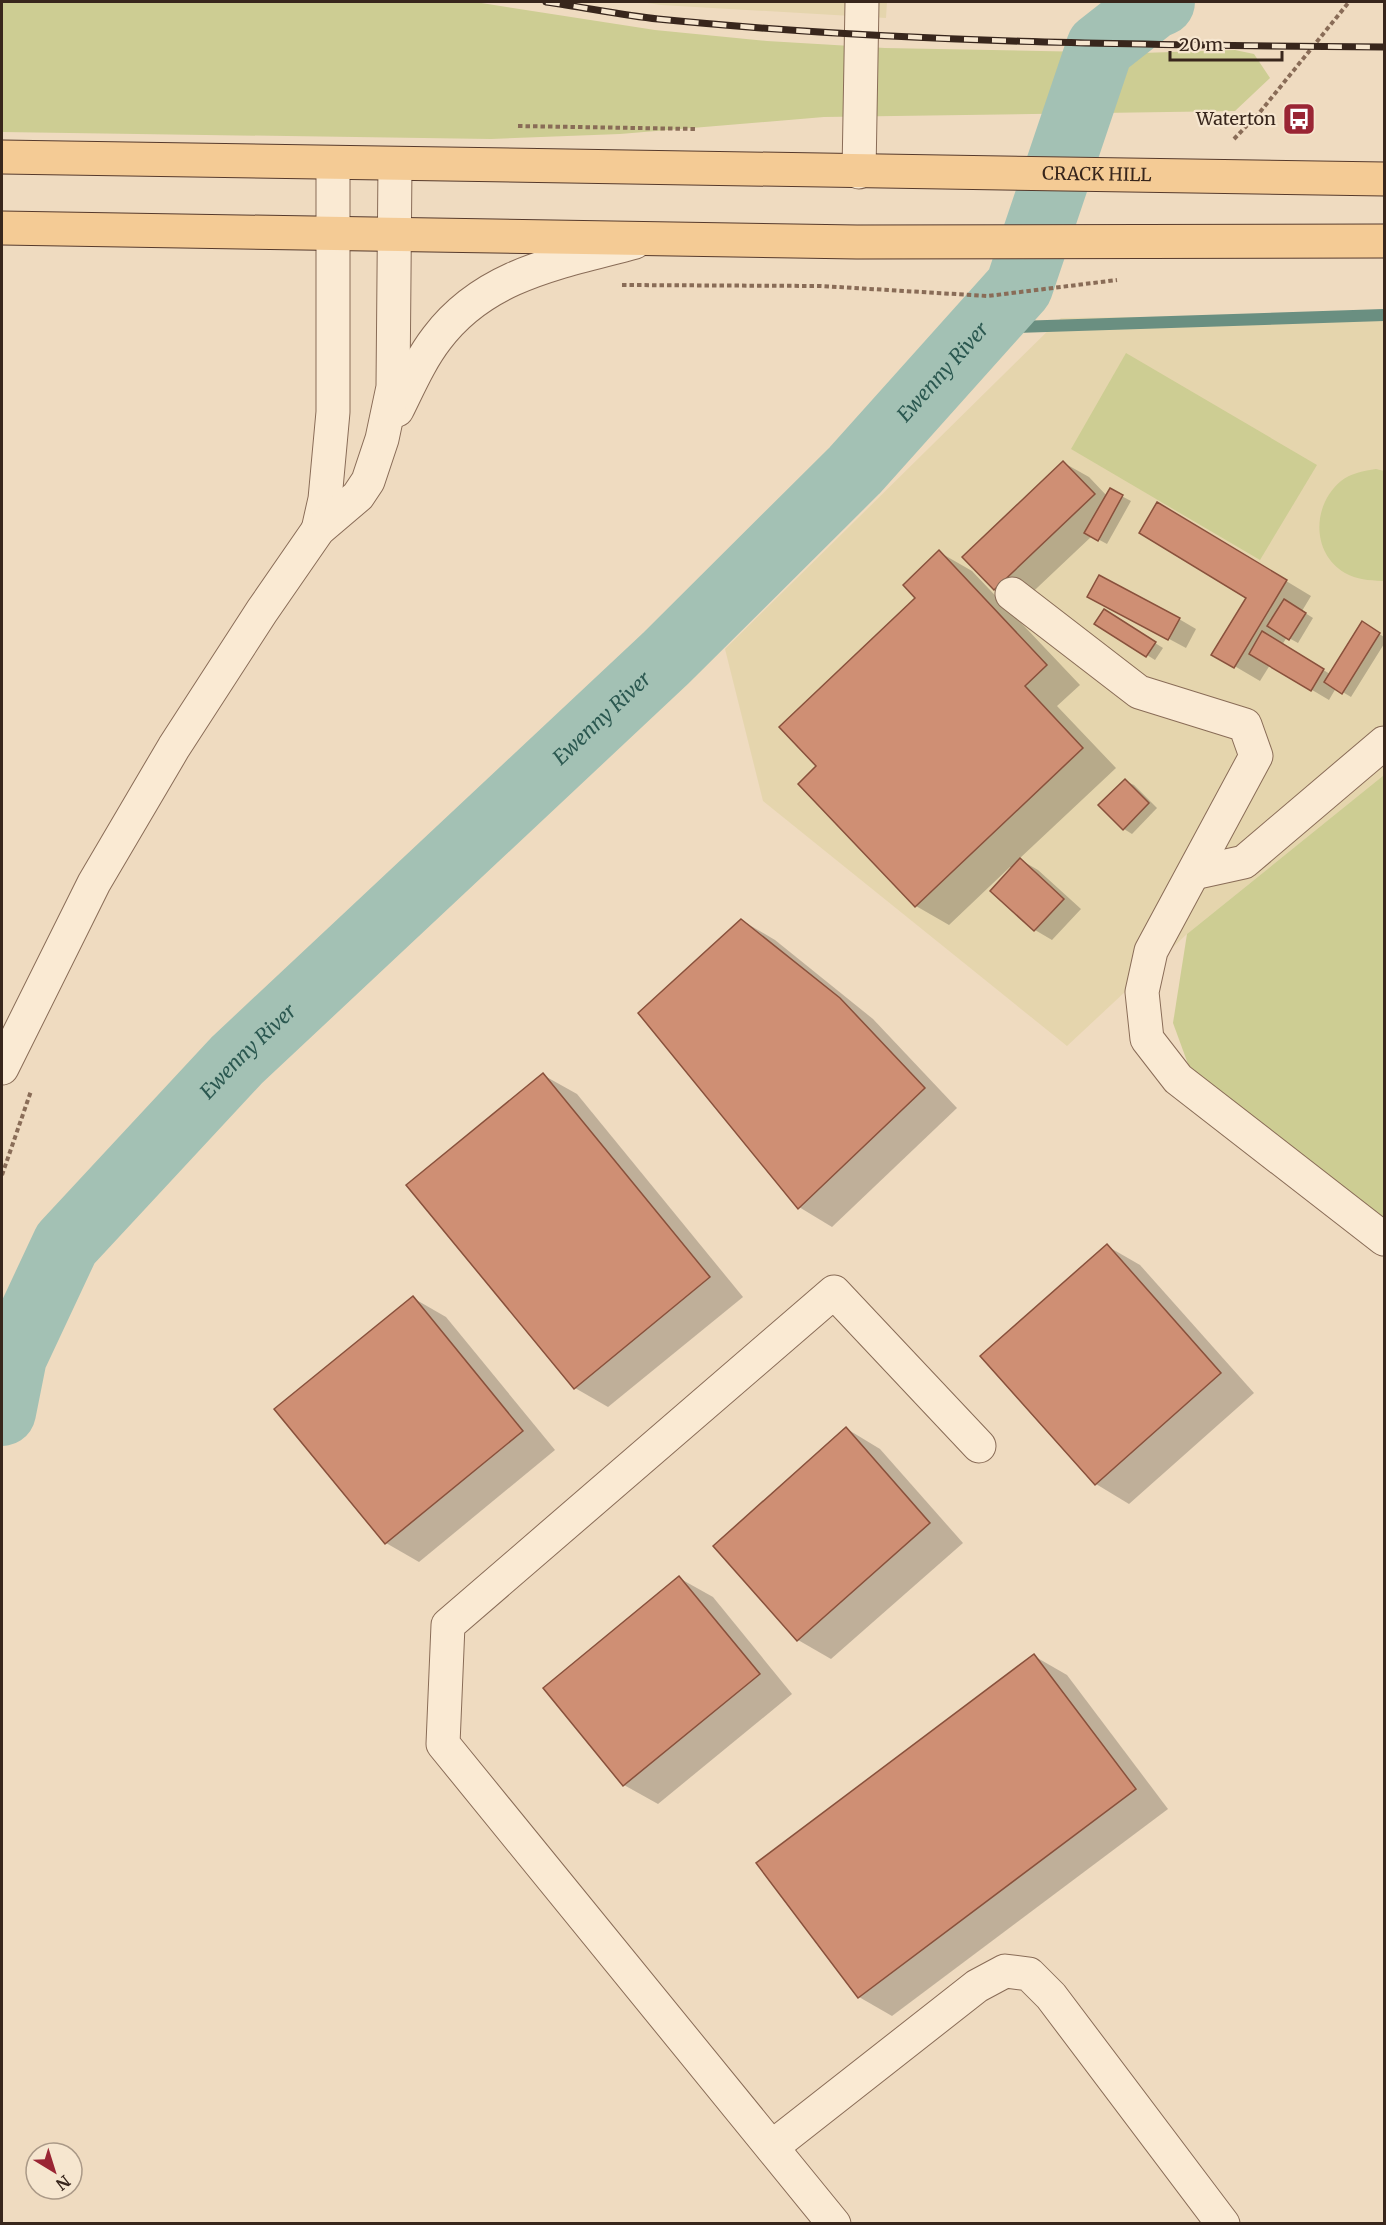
<svg xmlns="http://www.w3.org/2000/svg" width="1386" height="2225" viewBox="0 0 1386 2225" font-family="Merriweather,serif">
<rect width="100%" height="100%" fill="#efdbc0"/>
<g fill="#e5d5ad">
<polygon points="640,2 887,2 886,18 661,5"/>
<polygon points="1384,314 1384,775 1187,934 1067,1046 763,801 725,649 1061,318"/>
</g>
<g fill="#cdcd93">
<polygon points="2,2 475,2 655,30 767,41 885,48 1141,53 1235,50 1254,54 1270,78 1235,111 824,117 620,134 491,139 2,132"/>
<polygon points="1126,353 1317,465 1260,560 1071,449"/>
<path d="M1376,469L1384,471V581H1382C1369,580 1357,580 1345,573C1311,553 1312,505 1341,481C1351,473 1364,471 1376,469Z"/>
<polygon points="1384,775 1384,1228 1239,1122 1188,1064 1173,1023 1187,934"/>
</g>
<g fill="#0003">
<polygon points="1064,463 1089,477 1107,496 1110,490 1131,501 1107,544 1092,536 1020,604 995,589"/>
<polygon points="1183,519 1311,596 1302,611 1313,618 1298,643 1287,637 1282,645 1330,674 1362,623 1384,637 1384,644 1351,697 1336,688 1329,700 1270,665 1260,681 1214,654 1248,597"/>
<polygon points="939,552 972,571 1080,685 1057,706 1116,768 1019,859 1038,870 1081,909 1052,940 1035,930 992,891 1012,869 1010,867 949,925 916,906 818,766 917,598"/>
<polygon points="1104,604 1179,619 1196,629 1186,648"/>
<polygon points="1112,616 1163,648 1155,660 1096,623"/>
<polygon points="1125,781 1134,785 1157,808 1132,834 1124,829"/>
<polygon points="741,920 775,940 873,1019 957,1108 832,1227 799,1207"/>
<polygon points="543,1075 577,1094 743,1297 608,1407 575,1388"/>
<polygon points="1107,1246 1140,1265 1254,1393 1129,1504 1096,1484"/>
<polygon points="413,1298 446,1317 555,1450 419,1562 386,1543"/>
<polygon points="847,1429 880,1449 963,1543 831,1659 798,1640"/>
<polygon points="679,1578 713,1597 792,1694 658,1804 624,1785"/>
<polygon points="1034,1656 1067,1675 1168,1809 892,2016 859,1997"/>
</g>
<g fill="none" stroke-linecap="round" stroke-linejoin="round">
<g stroke="#6a8f81" stroke-width="12">
<polyline points="1143,2 1152,6"/>
<polyline points="983,328 1384,315"/>
</g>
<path stroke="#a3c1b4" stroke-width="68" id="s1" d="M2,1412L13,1357L66,1244L237,1060L666,658L855,470L1019,287L1100,47L1152,6L1161,2"/>
</g>
<g fill="#cf8f74" stroke="#89513c" stroke-width="1.5">
<polygon points="1063,461 1095,494 994,590 962,557"/>
<polygon points="1110,488 1123,495 1098,541 1084,533"/>
<polygon points="1157,502 1287,580 1234,668 1211,655 1246,598 1139,533"/>
<polygon points="939,550 1047,665 1025,686 1083,748 915,907 798,784 816,766 779,727 915,598 903,585"/>
<polygon points="1099,575 1180,618 1168,640 1087,597"/>
<polygon points="1284,599 1306,613 1289,640 1267,626"/>
<polygon points="1104,609 1156,642 1146,657 1094,624"/>
<polygon points="1362,621 1380,633 1342,694 1324,682"/>
<polygon points="1262,631 1324,669 1311,691 1249,654"/>
<polygon points="1125,779 1149,803 1123,830 1098,805"/>
<polygon points="1020,858 1064,899 1034,931 990,891"/>
<polygon points="741,919 840,998 925,1088 798,1209 638,1013"/>
<polygon points="543,1073 710,1277 574,1389 406,1185"/>
<polygon points="1107,1244 1221,1373 1095,1485 980,1356"/>
<polygon points="413,1296 523,1431 385,1544 274,1409"/>
<polygon points="846,1427 930,1523 797,1641 713,1546"/>
<polygon points="679,1576 760,1674 623,1786 543,1688"/>
<polygon points="1034,1654 1136,1789 858,1998 756,1863"/>
</g>
<g fill="none" stroke-linecap="round" stroke-linejoin="round">
<g stroke="#896c57" stroke-width="35">
<g id="minor">
<polyline points="859,172 862,2"/>
<path d="M397,410C409,386 420,360 437,338C486,273 562,262 635,242"/>
<polyline points="318,530 325,499 333,412 333,163"/>
<polyline points="1012,594 1139,692 1245,725 1256,756 1151,951 1142,992 1147,1039 1178,1079 1384,1239"/>
<polyline points="1194,873 1244,862 1384,743"/>
<polyline points="2,1068 94,883 174,747 262,611 318,530 358,496 368,481 382,439 393,387 395,164"/>
<polyline points="772,2147 977,1986 1005,1971 1029,1974 1051,1996 1223,2224"/>
<polyline points="834,2224 443,1744 448,1625 834,1292 979,1446"/>
</g>
</g>
<g stroke="#563a2c" stroke-width="35">
<g id="major">
<path id="s2" d="M2,157L1384,179"/>
<polyline points="2,228 857,242 1384,241"/>
</g>
</g>
<g stroke="#896c57" stroke-width="4" stroke-dasharray="4.5 3" stroke-linecap="butt">
<polyline points="518,126 697,129"/>
<polyline points="1234,139 1260,112 1349,2"/>
<polyline points="622,285 821,286 988,296 1117,280"/>
<polyline points="2,1175 31,1091"/>
</g>
<use href="#minor" stroke="#faead3" stroke-width="33"/>
<use href="#major" stroke="#f4cb95" stroke-width="33"/>
<g stroke="#38261c" stroke-width="7">
<path id="rail" d="M546,2C583,7 621,15 658,19C900,43 1142,45 1384,47"/>
</g>
<use href="#rail" stroke="#f6e6cf" stroke-width="4.5" stroke-dasharray="14" stroke-linecap="butt"/>
</g>
<defs>
<g id="bus-square" transform="scale(1.725)"><rect x="-9" y="-9" width="18" height="18" rx="4" fill="#9a2534" stroke="#f6e6cf"/><path d="M-5-6H5V4H4V6H2V4H-2V6H-4V4H-5ZM-3.5-4V0h7V-4ZM-3.5 1.2v1.5H-2V1.2ZM2 1.2v1.5H3.5V1.2Z" fill="#fff"/></g>
</defs>
<g fill-rule="evenodd">
<use href="#bus-square" x="1299" y="119"/>
</g>
<g text-anchor="middle" stroke-width="4.5" stroke-linejoin="round" paint-order="stroke">
<g font-size="18" fill="#38261c" stroke="#f6e6cf" text-anchor="end">
<text x="1276" y="125">Waterton</text>
</g>
<g font-size="18" fill="#38261c" stroke="#f6e6cf">
<text dy="6" stroke="none"><textPath href="#s2" startOffset="1095">CRACK HILL</textPath></text>
</g>
<g font-size="20" font-style="italic" fill="#2b5850" stroke="#f6e6cf">
<text dy="7" stroke="none"><textPath href="#s1" startOffset="1418">Ewenny River</textPath></text>
<text dy="7" stroke="none"><textPath href="#s1" startOffset="932">Ewenny River</textPath></text>
<text dy="7" stroke="none"><textPath href="#s1" startOffset="446">Ewenny River</textPath></text>
</g>
</g>
<rect width="1386" height="2225" fill="none" stroke="#38261c" stroke-width="6"/>
<g transform="translate(54 2171) rotate(142)"><circle r="28" fill="#f6e6cf" stroke="#aa9987" stroke-width="1.5"/>
<path d="M0-4.5L10 22L0 15L-10 22Z" fill="#9a2534"/>
<text y="-9" font-size="16" font-weight="bold" text-anchor="middle" fill="#38261c">N</text>
</g>
<path d="M1170 51v9h112v-9" fill="none" stroke="#38261c" stroke-width="3"/>
<text x="1179" y="51" font-size="18" fill="#38261c" stroke="#f6e6cf" stroke-width="4.5" paint-order="stroke">20 m</text>
</svg>
